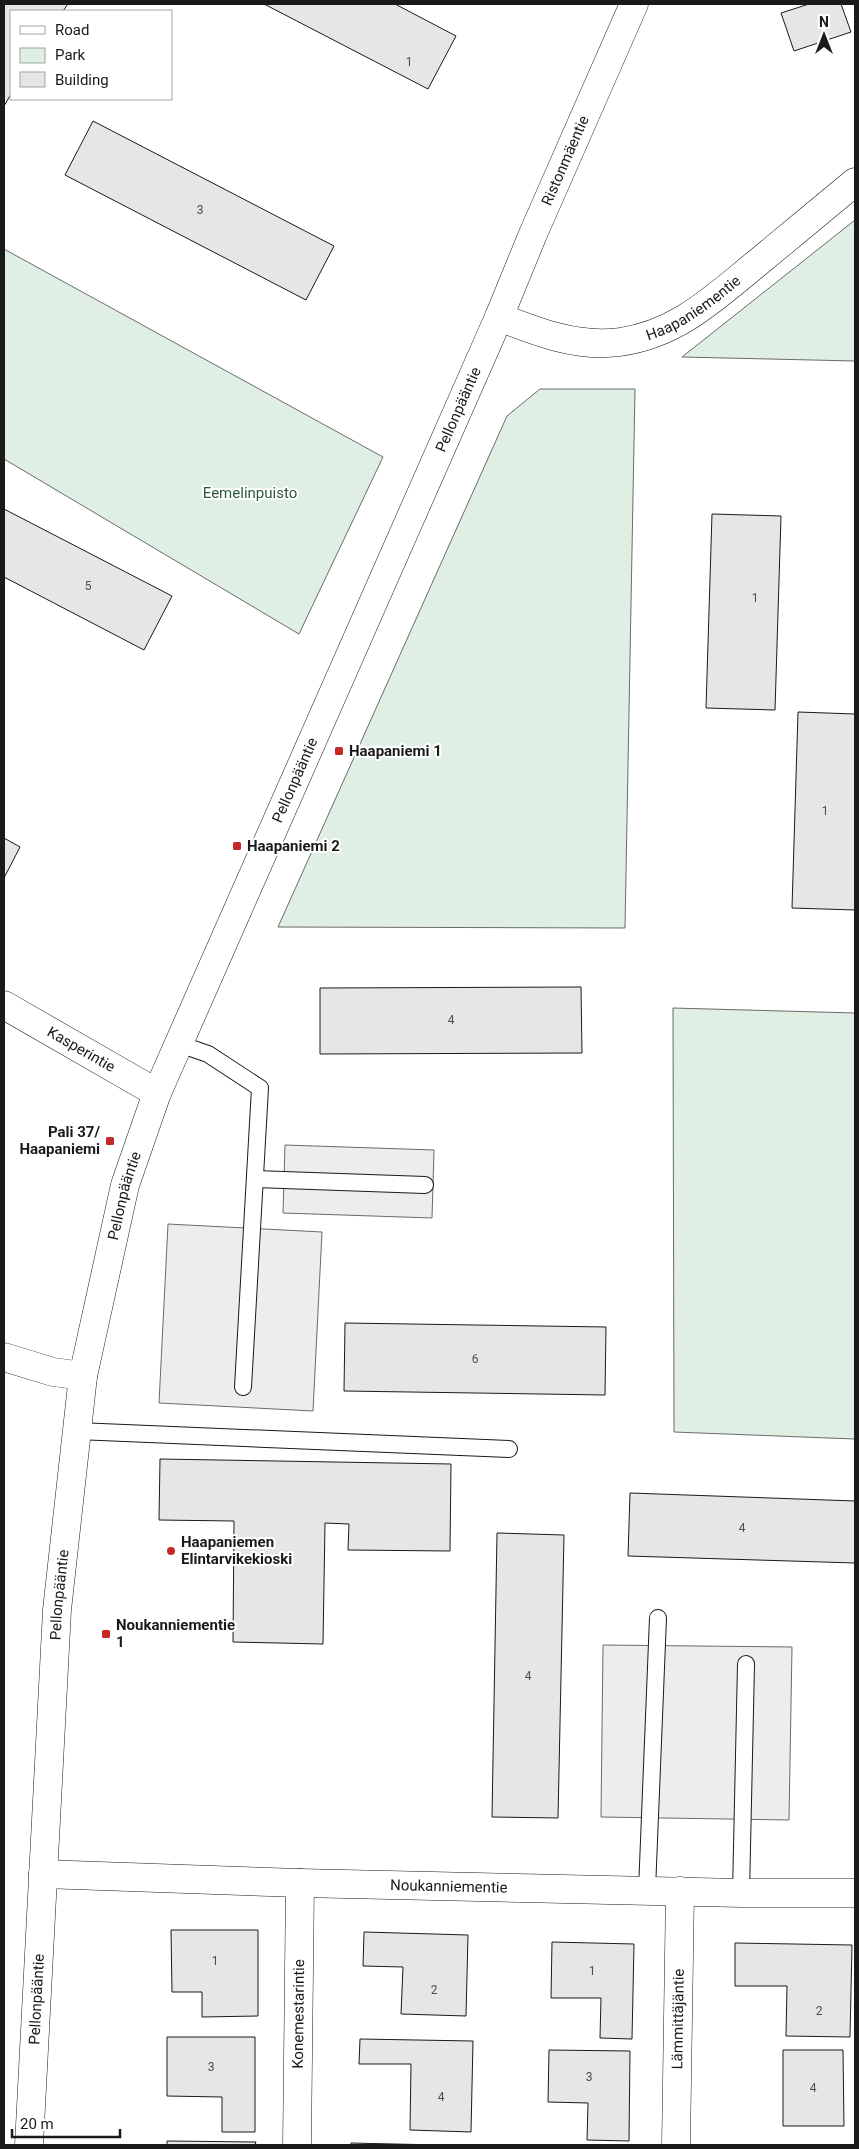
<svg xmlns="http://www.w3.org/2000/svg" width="859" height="2149" viewBox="0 0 859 2149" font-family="Roboto,sans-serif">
<rect width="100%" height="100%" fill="#fff"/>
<g fill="#e0efe3" stroke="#6a6a6a">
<polygon points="855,220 855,361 682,357"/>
<polygon points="4,249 383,457 299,634 4,459"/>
<polygon points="540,389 635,389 625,928 278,927 507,416"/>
<polygon points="673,1008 855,1013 855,1439 674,1432"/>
</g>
<g fill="#ededed" stroke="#6a6a6a">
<polygon points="285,1145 434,1150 432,1218 283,1213"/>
<polygon points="168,1224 322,1232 313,1411 159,1403"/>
<polygon points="603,1645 792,1647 789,1820 601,1817"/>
</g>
<g fill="#e6e6e6" stroke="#1a1a1a">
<polygon points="4,4 68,4 63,11 11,11 11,94 4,106"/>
<polygon points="264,4 395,4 456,36 428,89"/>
<polygon points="809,4 841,4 851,32 794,51 781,13"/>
<polygon points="93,121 334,246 306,300 65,175"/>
<polygon points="4,509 172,596 144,650 4,577"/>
<polygon points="712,514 781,516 775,710 706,708"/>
<polygon points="798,712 855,714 855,910 792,908"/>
<polygon points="4,838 20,847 4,878"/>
<polygon points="581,987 582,1053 320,1054 320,988"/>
<polygon points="345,1323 606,1327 605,1395 344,1391"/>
<polygon points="160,1459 451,1464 450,1551 348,1550 349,1524 325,1523 323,1644 233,1642 234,1521 159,1520"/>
<polygon points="630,1493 855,1501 855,1563 628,1556"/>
<polygon points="497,1533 564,1535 558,1818 492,1817"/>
<polygon points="171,1930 258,1930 258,2016 202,2017 202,1992 172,1992"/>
<polygon points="364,1932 468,1935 466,2016 401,2014 403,1967 363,1966"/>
<polygon points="552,1942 634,1944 632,2039 600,2038 601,1998 551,1998"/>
<polygon points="735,1943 852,1945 850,2037 786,2036 787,1986 735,1986"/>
<polygon points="167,2037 255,2037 255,2132 222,2132 222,2097 167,2096"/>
<polygon points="360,2039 473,2041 471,2132 410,2130 411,2064 359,2064"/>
<polygon points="549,2050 630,2051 629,2141 587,2140 588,2103 548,2102"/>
<polygon points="783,2050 843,2050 844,2126 783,2126"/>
<polygon points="167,2141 256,2142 255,2145 167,2145"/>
<polygon points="351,2143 438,2145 351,2145"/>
</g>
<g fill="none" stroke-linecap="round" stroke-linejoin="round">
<g stroke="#1a1a1a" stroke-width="18">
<g id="service">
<polyline points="179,1044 208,1054 260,1088 243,1387"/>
<polyline points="255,1179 425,1185"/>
<polyline points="77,1431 509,1449"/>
<polyline points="647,1890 658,1618"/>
<polyline points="741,1893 746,1664"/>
</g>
</g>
<g stroke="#1a1a1a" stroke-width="29">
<g id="minor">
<path id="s1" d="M499,317L533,234L634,4"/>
<path id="s2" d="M4,1005L157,1093"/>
<polyline points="4,1357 53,1372 83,1376"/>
<path id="s3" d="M43,1874L300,1883L741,1893H855"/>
<path id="s4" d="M297,2145L300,1883"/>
<path id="s5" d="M676,2145L680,1891"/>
</g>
</g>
<g stroke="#1a1a1a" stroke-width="29">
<g id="tertiary">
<path id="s6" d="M29,2145L57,1610L83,1376L125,1185L157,1093L499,317C537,332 578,348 620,342C677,334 713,299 756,264C789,237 822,209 855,182"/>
</g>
</g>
<use href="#service" stroke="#fff" stroke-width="16"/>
<use href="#minor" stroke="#fff" stroke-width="28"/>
<use href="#tertiary" stroke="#fff" stroke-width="28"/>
</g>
<g fill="#c62828" stroke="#fff" stroke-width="2">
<rect x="334" y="746" width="10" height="10" rx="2.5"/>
<rect x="232" y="841" width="10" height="10" rx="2.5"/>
<rect x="105" y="1136" width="10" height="10" rx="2.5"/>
<circle cx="171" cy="1551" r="5"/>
<rect x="101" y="1629" width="10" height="10" rx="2.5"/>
</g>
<g text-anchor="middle" stroke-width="4" stroke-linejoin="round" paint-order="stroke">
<g font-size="12" fill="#4d4d4d">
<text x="409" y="66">1</text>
<text x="200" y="214">3</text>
<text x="88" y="590">5</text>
<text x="755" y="602">1</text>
<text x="825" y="815">1</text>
<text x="451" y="1024">4</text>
<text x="475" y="1363">6</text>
<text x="742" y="1532">4</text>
<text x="528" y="1680">4</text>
<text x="215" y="1965">1</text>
<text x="592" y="1975">1</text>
<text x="434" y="1994">2</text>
<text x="819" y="2015">2</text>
<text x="211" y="2071">3</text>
<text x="589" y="2081">3</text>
<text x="813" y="2092">4</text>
<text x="441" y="2101">4</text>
</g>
<g font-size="15" fill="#1a1a1a" stroke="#fff">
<text dy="5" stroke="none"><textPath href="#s1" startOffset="170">Ristonmäentie</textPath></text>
<text dy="5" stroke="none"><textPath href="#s6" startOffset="2119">Haapaniementie</textPath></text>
<text dy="5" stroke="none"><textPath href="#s6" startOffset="1811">Pellonpääntie</textPath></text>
<text dy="5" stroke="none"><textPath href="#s6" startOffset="1406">Pellonpääntie</textPath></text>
<text dy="5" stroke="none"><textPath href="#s2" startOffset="89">Kasperintie</textPath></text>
<text dy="5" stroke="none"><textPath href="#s6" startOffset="956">Pellonpääntie</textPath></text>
<text dy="5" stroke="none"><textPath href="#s6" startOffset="551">Pellonpääntie</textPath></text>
<text dy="5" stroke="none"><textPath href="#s3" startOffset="406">Noukanniementie</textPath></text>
<text dy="5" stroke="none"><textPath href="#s6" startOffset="146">Pellonpääntie</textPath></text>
<text dy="5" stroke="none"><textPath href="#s4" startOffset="131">Konemestarintie</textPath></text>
<text dy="5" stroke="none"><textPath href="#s5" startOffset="126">Lämmittäjäntie</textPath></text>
</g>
<g font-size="15" fill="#2b5a34" stroke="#fff">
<text x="250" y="498">Eemelinpuisto</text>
</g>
<g font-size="15" font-weight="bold" fill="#1a1a1a" stroke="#fff" text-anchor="start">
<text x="349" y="756">Haapaniemi 1</text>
<text x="247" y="851">Haapaniemi 2</text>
<text x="100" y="1137" text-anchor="end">Pali 37/<tspan x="100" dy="17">Haapaniemi</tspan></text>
<text x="181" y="1547">Haapaniemen<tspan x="181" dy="17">Elintarvikekioski</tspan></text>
<text x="116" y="1630">Noukanniementie<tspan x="116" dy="17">1</tspan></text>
</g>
</g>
<rect width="859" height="2149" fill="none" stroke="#1a1a1a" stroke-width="10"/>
<rect x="10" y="10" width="162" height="90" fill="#ffffff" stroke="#a3a3a3"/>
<rect x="20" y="26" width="25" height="8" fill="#ffffff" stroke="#a3a3a3"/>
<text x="55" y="35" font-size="15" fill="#1a1a1a">Road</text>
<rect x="20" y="48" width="25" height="15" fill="#e0efe3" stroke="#a3a3a3"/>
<text x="55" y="60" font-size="15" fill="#1a1a1a">Park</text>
<rect x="20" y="72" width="25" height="15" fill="#e6e6e6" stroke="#a3a3a3"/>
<text x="55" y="85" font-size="15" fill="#1a1a1a">Building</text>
<g transform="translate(824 35)" stroke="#ffffff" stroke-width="4" paint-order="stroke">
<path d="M0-4L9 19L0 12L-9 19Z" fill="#1a1a1a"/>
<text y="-8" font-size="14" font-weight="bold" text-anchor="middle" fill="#1a1a1a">N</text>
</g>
<path d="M12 2129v8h108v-8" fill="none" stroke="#1a1a1a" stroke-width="2.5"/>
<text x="20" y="2129" font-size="15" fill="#1a1a1a" stroke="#ffffff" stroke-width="4" paint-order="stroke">20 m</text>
</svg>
